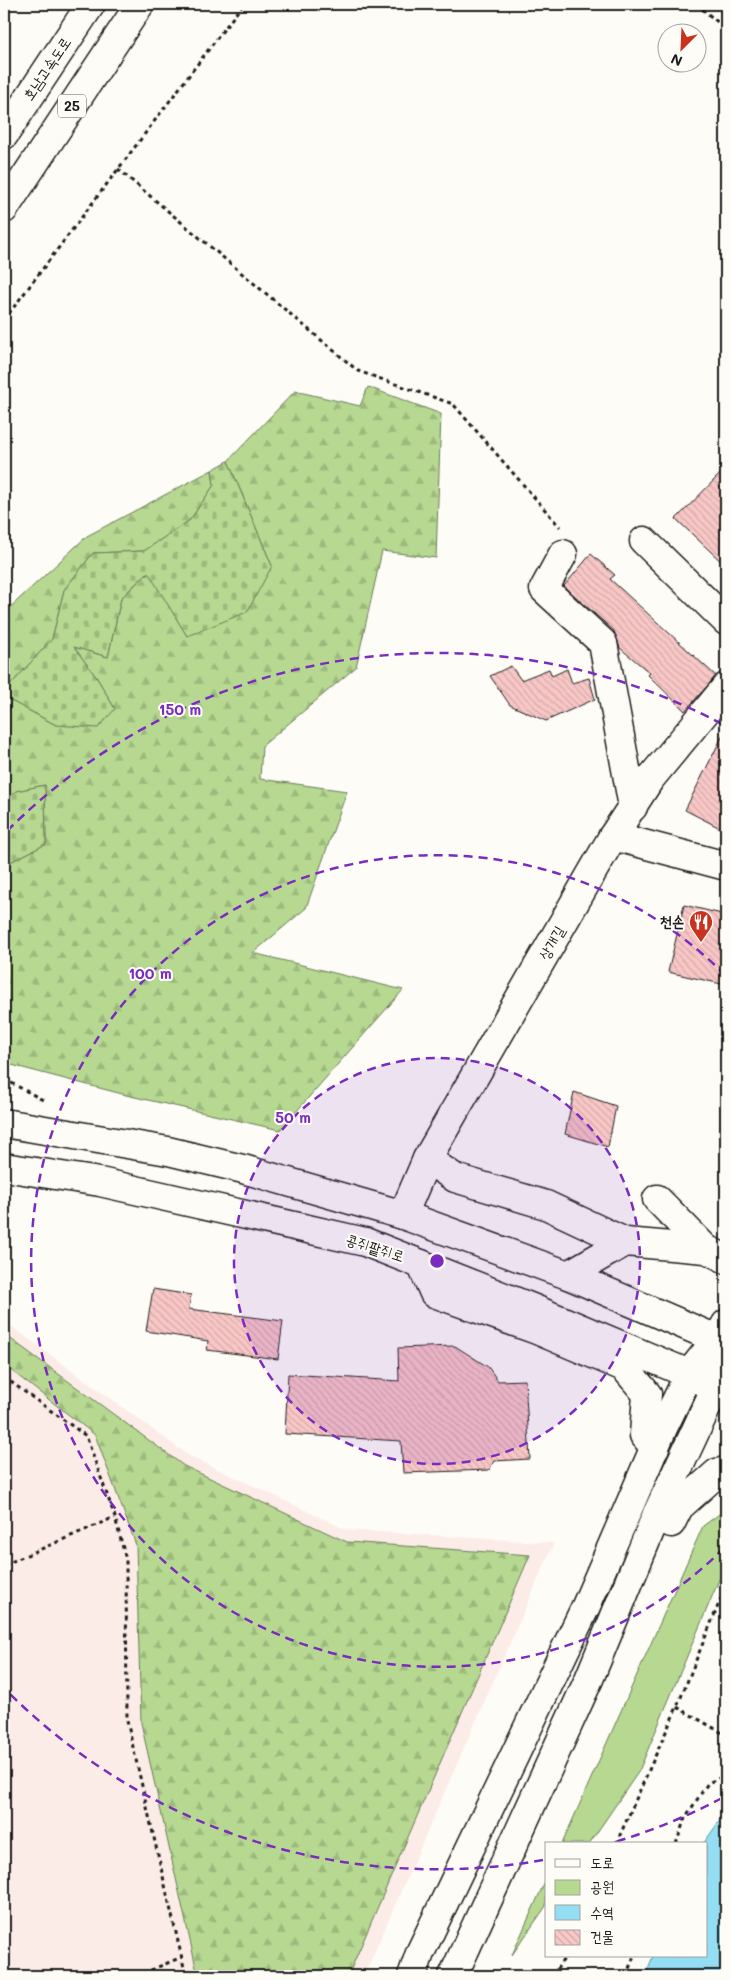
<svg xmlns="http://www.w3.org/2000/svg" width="730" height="1980" viewBox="0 0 730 1980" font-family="Mali,'Poor Story',sans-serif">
<defs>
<pattern id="forest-firs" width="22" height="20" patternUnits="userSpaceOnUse" patternTransform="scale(1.25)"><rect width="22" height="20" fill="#b6d891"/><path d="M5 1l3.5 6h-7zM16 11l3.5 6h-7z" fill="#9cb97c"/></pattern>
<pattern id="cemetery-stones" width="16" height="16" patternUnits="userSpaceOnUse" patternTransform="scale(1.25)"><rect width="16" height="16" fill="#b6d891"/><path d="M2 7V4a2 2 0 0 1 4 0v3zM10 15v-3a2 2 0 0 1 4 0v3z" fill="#9cb97c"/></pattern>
<pattern id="building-back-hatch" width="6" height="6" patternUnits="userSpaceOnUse" patternTransform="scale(1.25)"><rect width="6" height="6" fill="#f8c7c6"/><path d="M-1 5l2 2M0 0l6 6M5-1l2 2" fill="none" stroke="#d4aaaa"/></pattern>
</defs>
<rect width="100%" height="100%" fill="#fdfcf7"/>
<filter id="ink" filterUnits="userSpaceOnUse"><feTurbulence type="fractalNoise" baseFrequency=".02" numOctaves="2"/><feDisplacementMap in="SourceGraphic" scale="10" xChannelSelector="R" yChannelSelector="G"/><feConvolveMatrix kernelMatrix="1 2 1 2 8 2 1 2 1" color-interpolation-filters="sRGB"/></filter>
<g filter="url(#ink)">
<polygon fill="#fcece8" points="4,1321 188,1455 347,1530 554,1543 364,1976 4,1976"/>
<g fill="#b6d891" stroke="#697a56">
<polygon points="726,1509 726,1563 639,1771 589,1844 562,1844 703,1526"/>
<polygon points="546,1879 546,1906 512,1955"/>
</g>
<g fill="url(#forest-firs)" stroke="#697a56">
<polygon points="368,387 441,414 436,558 382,551 356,667 262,746 260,779 347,791 306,908 253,953 403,990 280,1130 126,1095 4,1063 4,865 46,844 45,785 16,791 4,802 4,697 56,725 115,709 97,678 74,647 108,657 121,598 149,572 187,636 272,566 228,461 295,391 360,406"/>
<polygon points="212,470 214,485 190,520 144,551 93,553 64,590 52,639 4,692 4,613 87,536"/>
<polygon points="4,1334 184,1466 347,1542 530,1555 348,1976 198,1976 141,1723 136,1545 95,1435 4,1365"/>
</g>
<g fill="url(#cemetery-stones)" stroke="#697a56">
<polygon points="228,461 272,566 247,612 187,636 148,572 121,598 108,657 74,647 97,678 115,709 98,728 56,725 4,697 4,692 52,639 64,590 93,553 144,551 190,520 214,485 212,470"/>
<polygon points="45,785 46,844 4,865 4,802 16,791"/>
</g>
<polygon fill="#93def3" stroke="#63909d" points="726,1812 726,1976 645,1976 653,1956 706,1956 706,1844 703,1844"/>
<g fill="url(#building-back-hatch)" stroke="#1c1c1c">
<polygon points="726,468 726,566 676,519"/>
<polygon points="591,554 615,575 610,579 716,676 685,711 648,675 650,673 620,648 614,631 564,586"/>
<polygon points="511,666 521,680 549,669 552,676 567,669 572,683 589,678 595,699 546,721 510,705 490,676"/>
<polygon points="726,729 726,831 685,810"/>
<polygon points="684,905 726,915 726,985 668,972"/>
<polygon points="574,1092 616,1106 608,1147 565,1134"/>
<polygon points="153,1289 191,1295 189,1309 283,1321 278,1359 207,1350 208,1341 146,1331"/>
<polygon points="455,1346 488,1367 498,1381 525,1380 530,1459 494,1461 489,1470 403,1473 401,1441 285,1434 288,1374 399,1381 398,1348"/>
</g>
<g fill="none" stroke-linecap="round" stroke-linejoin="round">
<g stroke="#1c1c1c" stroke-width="31">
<g id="minor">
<polyline points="644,541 726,621"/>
<polyline points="563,554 544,589 603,643 633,807"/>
<polyline points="613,836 726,866"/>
<polyline points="427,1159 455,1178 546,1205 625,1242"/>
<polyline points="657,1199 706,1249"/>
<polyline points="403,1215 427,1159 613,836 650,779 726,687"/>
<polyline points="421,1264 434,1293 537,1330 624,1367 647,1394 644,1435 655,1448"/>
<polyline points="568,1275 625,1242 706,1249 726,1259"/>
<polyline points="412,1976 420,1953 586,1606 663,1428 689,1374 717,1339 726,1324"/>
<polyline points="453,1976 589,1679 657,1514 716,1387 717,1339"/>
</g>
</g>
<g stroke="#1c1c1c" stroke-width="31">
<g id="major">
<polyline points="4,1123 168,1151 243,1169 403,1215 568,1275 726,1343"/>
<polyline points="4,1167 100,1182 365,1242 532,1308 689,1374 726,1393"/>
<polyline points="657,1514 671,1523 679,1507 717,1473 726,1471"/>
</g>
</g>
<g stroke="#1c1c1c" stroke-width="31">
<g id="highway">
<polyline points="4,135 91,4"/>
<polyline points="4,209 140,4"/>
</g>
</g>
<g stroke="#1c1c1c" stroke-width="3" stroke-dasharray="4 4" stroke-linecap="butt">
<polyline points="696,4 726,29"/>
<polyline points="118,169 358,371 453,404 560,527"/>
<polyline points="4,320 243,4"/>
<polyline points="4,1079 43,1100"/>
<polyline points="4,1377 86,1436 115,1517 126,1560 127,1721 186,1976"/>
<polyline points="4,1565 115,1517"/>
<polyline points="677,1707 726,1735"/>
<polyline points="616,1844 677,1707 726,1586"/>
<polyline points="676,1844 685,1818 708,1783 726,1775"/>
<polyline points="136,1976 182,1957"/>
<polyline points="552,1976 566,1956"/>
<polyline points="626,1976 634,1956"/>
</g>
<use href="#minor" stroke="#fdfcf7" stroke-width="28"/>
<use href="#major" stroke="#fdfcf7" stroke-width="28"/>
<use href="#highway" stroke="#fdfcf7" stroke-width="28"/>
</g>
</g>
<circle cx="437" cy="1261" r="203" fill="#7b2cbf" fill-opacity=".12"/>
<g fill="none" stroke="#7b2cbf" stroke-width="2.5" stroke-dasharray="9 6">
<circle cx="437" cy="1261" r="203"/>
<path d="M724 1548A406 406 0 1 1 724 974"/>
<path d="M722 1798A608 608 0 0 1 615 1842M543 1860A608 608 0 0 1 7 1691M7 831A608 608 0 0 1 722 724"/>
</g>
<defs>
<g id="restaurant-pin" transform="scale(1.25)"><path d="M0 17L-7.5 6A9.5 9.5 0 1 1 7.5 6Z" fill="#c8321e" stroke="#fdfcf7"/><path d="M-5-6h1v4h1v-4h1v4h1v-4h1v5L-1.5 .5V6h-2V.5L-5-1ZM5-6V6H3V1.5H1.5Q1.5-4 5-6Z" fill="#fff"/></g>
</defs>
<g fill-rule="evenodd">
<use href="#restaurant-pin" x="701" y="922"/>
</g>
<g text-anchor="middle" stroke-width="4" stroke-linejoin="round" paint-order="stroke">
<rect fill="#fdfcf7" stroke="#605f5e" stroke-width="1" x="58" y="94.5" width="28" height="23" rx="4"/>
<g font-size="14" font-weight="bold" fill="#1c1c1c">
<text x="72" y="111">25</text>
</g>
<g font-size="15" fill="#1c1c1c" stroke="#fdfcf7">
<text transform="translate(47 69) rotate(-56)" y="5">호남고속도로</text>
<text transform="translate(552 943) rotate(-60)" y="5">상개길</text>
<text transform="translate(375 1248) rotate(18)" y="5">콩쥐팥쥐로</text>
</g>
<g font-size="15" font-weight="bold" fill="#1c1c1c" stroke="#fdfcf7" text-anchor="end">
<text x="684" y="927">천손</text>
</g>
</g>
<circle cx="437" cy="1261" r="8" fill="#7b2cbf" stroke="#fdfcf7" stroke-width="2.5"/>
<g font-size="15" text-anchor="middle" font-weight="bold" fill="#7b2cbf" stroke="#fdfcf7" stroke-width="4" stroke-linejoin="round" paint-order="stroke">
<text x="180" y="715">150 m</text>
<text x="150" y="979">100 m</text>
<text x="293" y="1123">50 m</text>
</g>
<rect width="730" height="1980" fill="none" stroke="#fdfcf7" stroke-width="20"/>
<rect x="10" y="10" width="710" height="1960" fill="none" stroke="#1c1c1c" stroke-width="2" filter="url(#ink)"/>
<rect x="545" y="1842" width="162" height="115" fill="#fdfcf7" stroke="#a3a29f"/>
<rect x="555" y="1859" width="25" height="8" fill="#fdfcf7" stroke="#a3a29f"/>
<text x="590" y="1868" font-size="15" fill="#1c1c1c">도로</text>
<rect x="555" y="1880" width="25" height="15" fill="#b6d891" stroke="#a3a29f"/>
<text x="590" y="1892" font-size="15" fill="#1c1c1c">공원</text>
<rect x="555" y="1905" width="25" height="15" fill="#93def3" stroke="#a3a29f"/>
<text x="590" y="1918" font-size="15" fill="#1c1c1c">수역</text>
<rect x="555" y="1930" width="25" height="15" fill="url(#building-back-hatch)" stroke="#a3a29f"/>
<text x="590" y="1942" font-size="15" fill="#1c1c1c">건물</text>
<g transform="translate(682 48) rotate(204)"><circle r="24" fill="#fdfcf7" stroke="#a3a29f"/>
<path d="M0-4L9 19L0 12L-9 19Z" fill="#c8321e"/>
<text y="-8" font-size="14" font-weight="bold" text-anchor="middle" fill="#1c1c1c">N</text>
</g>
</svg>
